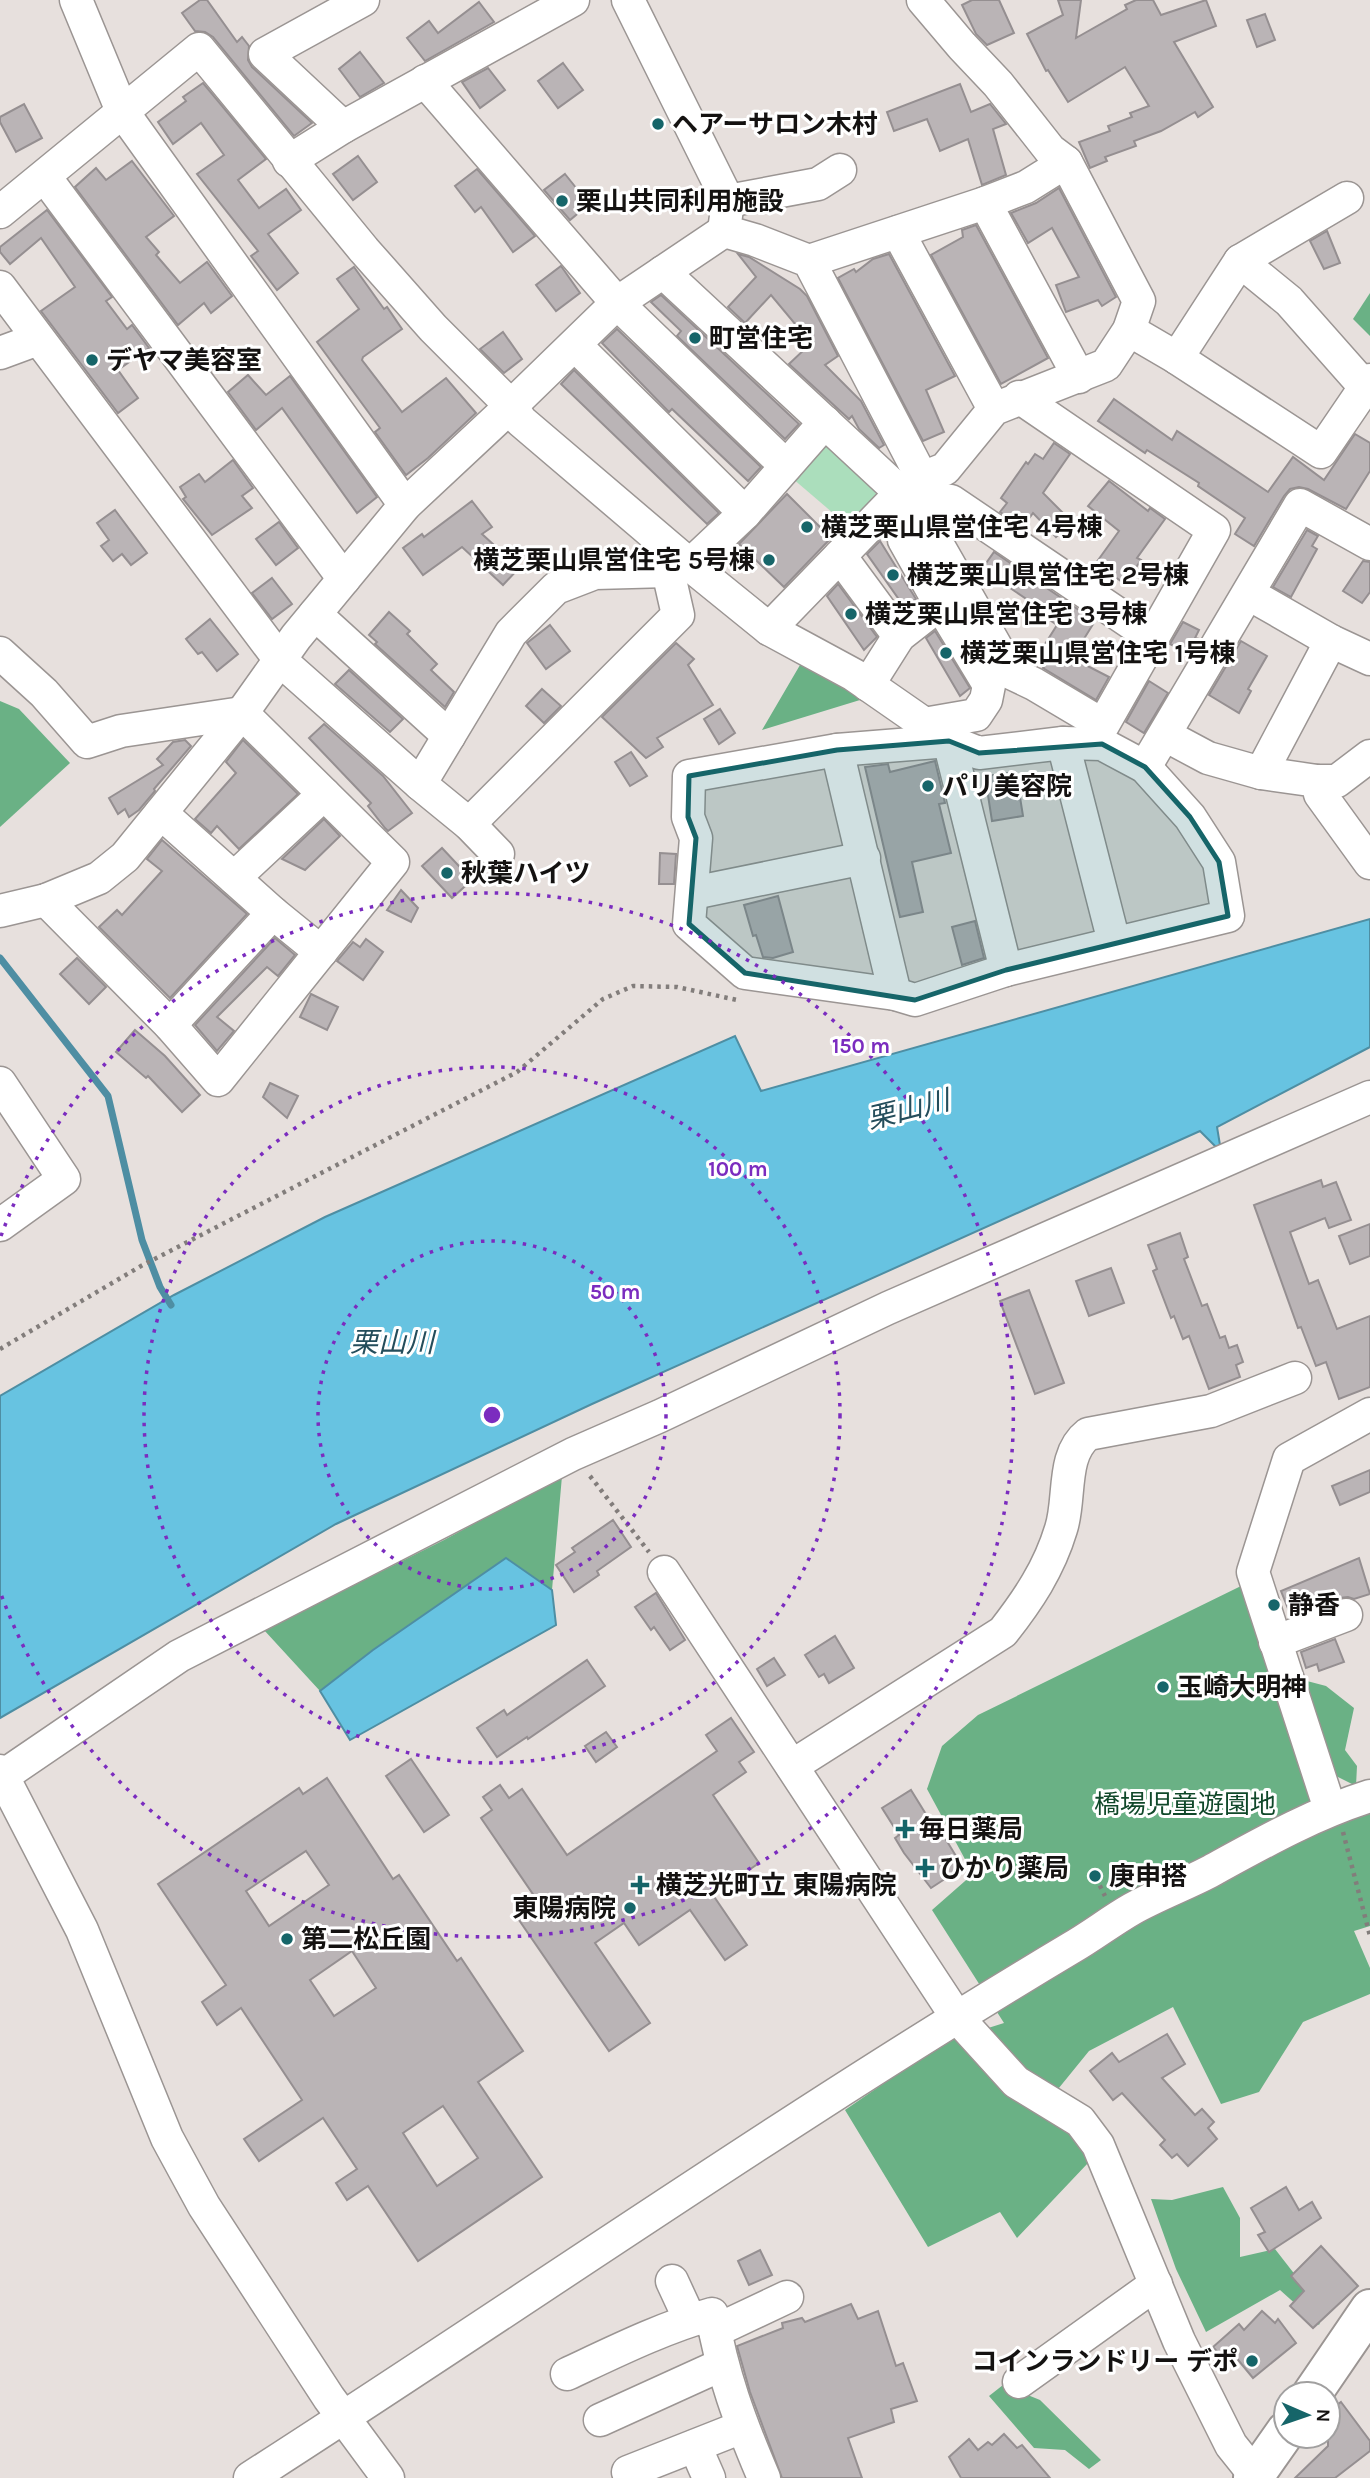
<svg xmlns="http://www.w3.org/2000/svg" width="1370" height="2478" viewBox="0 0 1370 2478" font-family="Karla,'Noto Sans JP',sans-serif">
<rect width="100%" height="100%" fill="#e7e0dd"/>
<polygon fill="#abdebc" points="827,440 886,495 854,531 792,478"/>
<g fill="#6ab185">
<polygon points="1370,293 1370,336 1353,319"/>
<polygon points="829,651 902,693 860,700 762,730 800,665"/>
<polygon points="0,701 19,709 70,763 0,827"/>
<polygon points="562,1476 552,1590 506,1558 373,1650 320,1691 264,1630 444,1540"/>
<polygon points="1241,1586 1316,1806 1340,1822 1370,1814 1370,1926 1354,1931 1370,1968 1370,1994 1303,2022 1259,2092 1221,2104 1173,2007 1089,2051 1041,2110 1072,2130 1088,2163 1017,2238 1000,2212 928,2247 845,2110 944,2042 1004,2023 932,1910 973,1874 927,1789 942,1746 978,1715"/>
<polygon points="1307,1681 1326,1686 1354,1708 1345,1750 1357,1766 1356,1786 1330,1773"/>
<polygon points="1223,2187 1240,2218 1240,2257 1275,2249 1324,2312 1319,2325 1280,2290 1206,2332 1176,2269 1151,2199 1172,2200"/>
<polygon points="1003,2385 1040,2400 1101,2460 1089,2469 1065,2450 1034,2448 989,2396"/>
</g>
<g fill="#67c3e1" stroke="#4e8ea3" stroke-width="2">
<polygon points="1370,919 1370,1047 1217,1127 1220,1145 1216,1147 1200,1131 592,1404 336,1524 0,1718 0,1396 174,1295 325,1217 735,1036 761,1091"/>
<polygon points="506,1558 552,1590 556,1625 350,1740 320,1691 373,1650"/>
</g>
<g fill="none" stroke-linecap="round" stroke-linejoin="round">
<polyline stroke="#4e8ea3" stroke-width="7" points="0,958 108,1096 142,1240 160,1287 171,1305"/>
</g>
<g fill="#bab4b6" stroke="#958f91" stroke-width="2" fill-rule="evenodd">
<polygon points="200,0 207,0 237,42 242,37 249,46 248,60 252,67 312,123 294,136 213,37 205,32 195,31 182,13"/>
<polygon points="972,0 999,0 1014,33 987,45 976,34 962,5"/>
<polygon points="1058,0 1081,0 1076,38 1127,9 1125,5 1136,0 1153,0 1161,15 1206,0 1216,26 1174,42 1213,107 1198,117 1195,112 1161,131 1134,141 1136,146 1105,157 1107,161 1090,168 1079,142 1110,131 1108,126 1132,117 1130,113 1149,106 1125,67 1068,102 1048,70 1046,71 1027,34 1063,15"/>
<polygon points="479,2 494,22 425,61 407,38 429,21 438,33"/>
<polygon points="1265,14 1275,40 1257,47 1247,20"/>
<polygon points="360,52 384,83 360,97 339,69"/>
<polygon points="563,63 583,90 558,108 538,81"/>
<polygon points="488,68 505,90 480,108 462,82"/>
<polygon points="203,83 266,159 238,180 259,208 286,189 301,210 268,234 298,273 277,290 251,256 258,251 197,174 224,155 201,123 173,144 158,122 186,101 183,97"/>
<polygon points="960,84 971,112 990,104 1006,124 993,129 1006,175 982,185 968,139 940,151 927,119 894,131 887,112"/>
<polygon points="24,104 42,138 16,152 0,122 0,117"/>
<polygon points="358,156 377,182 353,200 333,174"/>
<polygon points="132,161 174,216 146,237 159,252 156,255 180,283 207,262 232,296 211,313 204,303 178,325 75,187 96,168 106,180"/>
<polygon points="477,169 535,236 513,252 481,207 475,212 455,186"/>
<polygon points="565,174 589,204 570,220 544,190"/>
<polygon points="1059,188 1116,297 1102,306 1098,300 1066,312 1056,285 1079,277 1052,228 1028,243 1011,213 1036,203"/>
<polygon points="47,210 112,297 106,301 127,329 132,325 149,348 118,370 138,398 118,413 41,311 75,287 41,238 10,264 0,252 0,247"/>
<polygon points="976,225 1048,358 1001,384 931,255 963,237 962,230"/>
<polygon points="1327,231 1340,263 1324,269 1310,241"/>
<polygon points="738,254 749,257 800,289 807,296 838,356 825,365 861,401 884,445 879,448 859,429 852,416 849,419 789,364 806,348 791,328 796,325 771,295 745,323 728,307 756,277"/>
<polygon points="889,254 955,376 926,390 944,432 923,441 838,278 854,269 856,272 873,259"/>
<polygon points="561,266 580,293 556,311 536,285"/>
<polygon points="354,267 384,309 387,307 402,329 363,357 362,360 402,412 446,378 476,413 428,458 406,475 375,432 380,428 317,342 359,309 337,279"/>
<polygon points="661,295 799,424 785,439 677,336 681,331 651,302"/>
<polygon points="617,329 761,467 748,481 672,409 669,412 602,343"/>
<polygon points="503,332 522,359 504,373 480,349"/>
<polygon points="574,370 719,513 707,524 561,384"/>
<polygon points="248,375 266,395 290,376 377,497 357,513 282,408 256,430 228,392"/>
<polygon points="1114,399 1172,440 1177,431 1268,492 1293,457 1324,480 1355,434 1370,443 1370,471 1346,509 1308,489 1299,487 1290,489 1284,496 1254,546 1235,534 1245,518 1198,486 1199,483 1147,450 1145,453 1098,421"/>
<polygon points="1054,443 1070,454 1043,493 1072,522 1056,537 1033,513 1023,527 1000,512 1007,503 1001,498 1026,462 1028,464 1035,454 1043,459"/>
<polygon points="233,460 253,488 242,496 252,508 212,535 183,499 186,497 180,487 199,474 205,482"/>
<polygon points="1109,481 1148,511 1150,508 1165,519 1137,558 1141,560 1125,584 1096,563 1119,531 1088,506"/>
<polygon points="787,494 831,538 784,587 739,544"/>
<polygon points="472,501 492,527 482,534 519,568 503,585 462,547 423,575 403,548 422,534 424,537"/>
<polygon points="115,510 147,553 131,565 122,554 113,561 101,546 109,540 97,523"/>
<polygon points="279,522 298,548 276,565 256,539"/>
<polygon points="1307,530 1318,536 1312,546 1317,549 1291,597 1273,587"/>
<polygon points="880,541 916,599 905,608 867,554"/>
<polygon points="994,552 1095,621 1072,658 1109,677 1096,700 1043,668 1045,666 1035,660 1057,625 1045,617 1047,613 982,569"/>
<polygon points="1363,561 1370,562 1370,592 1362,603 1343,591"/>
<polygon points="272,578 292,604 272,619 252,593"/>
<polygon points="838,584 877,637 864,650 827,596"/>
<polygon points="389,612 410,631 407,634 437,664 431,670 454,692 445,707 375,644 377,642 369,635"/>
<polygon points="210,619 238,654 217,671 202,652 198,654 186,639"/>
<polygon points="1183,622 1199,630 1195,638 1199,639 1190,654 1170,644"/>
<polygon points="550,625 570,651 546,669 527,643"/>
<polygon points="935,631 970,688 960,696 926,638"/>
<polygon points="1241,641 1267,656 1248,689 1251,691 1239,713 1209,695"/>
<polygon points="676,643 694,659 688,665 713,705 657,738 663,747 646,758 602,717"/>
<polygon points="349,670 403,719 390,732 335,684"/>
<polygon points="1149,681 1168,693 1144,733 1126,722"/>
<polygon points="542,689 561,706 544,723 526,706"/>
<polygon points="720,709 735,733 719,744 704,719"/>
<polygon points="324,724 383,776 412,813 388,831 385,828 368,806 371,803 309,738"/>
<polygon points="185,740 191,746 154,789 155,791 139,810 129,817 125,809 118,814 109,798 163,765 157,759 173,742"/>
<polygon points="243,740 298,794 239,849 217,826 211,833 195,819 236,773 226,762"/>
<polygon points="631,752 647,776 630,786 615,762"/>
<polygon points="935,761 945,803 939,804 951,853 912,862 923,912 900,917 865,767 888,764 890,772"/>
<polygon points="1016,772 1023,816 992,821 985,776"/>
<polygon points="324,819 340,836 305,870 282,859"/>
<polygon points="162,840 247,914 170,998 99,927 117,910 122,915 162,871 147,859"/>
<polygon points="442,848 472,880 452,898 422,866"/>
<polygon points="660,853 676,854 674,884 659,884"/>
<polygon points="401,890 418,908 411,922 387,910"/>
<polygon points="778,896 793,952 773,958 763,957 756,935 753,936 744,905"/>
<polygon points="975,921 984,958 962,965 952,927"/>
<polygon points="275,938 295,955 278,976 267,967 217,1017 234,1031 217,1051 195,1025"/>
<polygon points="366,939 383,952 363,980 337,961 353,942 360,947"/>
<polygon points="77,958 106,987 89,1004 60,974"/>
<polygon points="311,994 338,1007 327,1030 300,1017"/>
<polygon points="135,1030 165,1056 200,1095 182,1112 148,1076 146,1078 116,1052"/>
<polygon points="270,1083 298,1096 287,1118 263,1097"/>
<polygon points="1321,1180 1323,1187 1336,1182 1351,1220 1329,1228 1325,1218 1290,1232 1309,1284 1318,1280 1337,1329 1370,1316 1370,1387 1339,1399 1326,1362 1316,1366 1301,1327 1298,1328 1254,1205"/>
<polygon points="1370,1224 1370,1256 1350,1264 1339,1236"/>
<polygon points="1180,1233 1188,1257 1184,1259 1202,1306 1207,1304 1220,1338 1225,1336 1229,1348 1237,1345 1243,1362 1236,1365 1240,1377 1209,1389 1189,1336 1183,1339 1174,1316 1171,1318 1153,1271 1157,1269 1148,1245"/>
<polygon points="1111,1268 1124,1303 1089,1316 1076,1281"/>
<polygon points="1029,1290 1064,1383 1035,1394 1000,1301"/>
<polygon points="1370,1470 1370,1492 1340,1505 1332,1486"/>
<polygon points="613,1520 631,1547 597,1571 599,1575 574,1592 556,1565 575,1552 572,1548"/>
<polygon points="1359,1558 1370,1594 1354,1599 1348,1597 1339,1598 1291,1616 1281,1591"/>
<polygon points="656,1593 685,1640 670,1650 654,1627 651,1630 635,1607"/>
<polygon points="835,1636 854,1668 829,1683 824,1674 819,1677 805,1655"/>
<polygon points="1335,1639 1344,1662 1319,1671 1317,1664 1306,1668 1301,1652"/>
<polygon points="774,1658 785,1675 767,1686 757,1669"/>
<polygon points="587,1660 605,1686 528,1739 527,1737 497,1757 477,1728 504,1710 507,1715"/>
<polygon points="731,1718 754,1752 739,1762 746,1772 713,1795 759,1863 713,1895 747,1945 725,1960 690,1910 639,1945 624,1923 595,1943 650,2023 609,2051 519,1920 541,1906 481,1818 492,1810 483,1797 500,1785 509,1798 522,1789 567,1855 717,1751 706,1735"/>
<polygon points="606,1732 617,1747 596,1762 585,1746"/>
<polygon points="411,1759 449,1815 424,1832 386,1776"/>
<path d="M327,1778L393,1879L399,1875L457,1961L461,1958L523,2051L478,2082L542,2177L418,2261L368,2186L347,2200L336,2183L357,2169L323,2118L259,2161L244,2139L302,2100L241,2008L217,2025L202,2002L226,1985L158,1884L299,1788L303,1794ZM306,1851L329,1885L269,1926L246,1891ZM352,1951L376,1988L334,2016L310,1980ZM443,2106L478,2158L437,2186L403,2133Z"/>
<polygon points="911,1790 937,1832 940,1830 956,1856 957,1871 931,1888 904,1853 895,1838 899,1835 882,1808"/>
<polygon points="1167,2034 1185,2064 1162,2078 1195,2115 1202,2109 1214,2122 1208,2128 1217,2139 1188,2166 1177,2154 1172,2158 1160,2145 1165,2140 1122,2093 1113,2100 1090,2071 1112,2053 1119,2062"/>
<polygon points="1286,2187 1299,2210 1312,2202 1321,2218 1269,2252 1258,2235 1265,2232 1251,2208"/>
<polygon points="1321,2246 1358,2286 1313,2328 1290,2306 1304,2291 1291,2276"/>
<polygon points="760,2250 772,2275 749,2285 738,2261"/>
<polygon points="851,2304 858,2319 878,2311 896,2366 903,2363 917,2401 891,2409 894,2422 848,2438 862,2478 782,2478 750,2392 737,2346 783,2328 782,2323 802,2318 805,2322"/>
<polygon points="1262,2311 1275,2323 1278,2319 1296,2343 1253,2378 1234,2355 1226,2362 1213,2347 1239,2324 1244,2330"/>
<polygon points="1341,2402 1370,2441 1370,2451 1335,2478 1295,2478 1328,2446 1328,2412"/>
<polygon points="1004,2434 1017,2448 1022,2445 1050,2478 961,2478 949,2457 969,2439 978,2450 988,2442 992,2445"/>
</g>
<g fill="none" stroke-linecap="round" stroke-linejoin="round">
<g stroke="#9b9593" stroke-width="35">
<g id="minor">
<polyline points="76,0 122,111 405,505"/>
<polyline points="628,0 728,201 724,231 755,240 809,261 922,478"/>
<polyline points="425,81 617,303 786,466"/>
<polyline points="343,127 573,0"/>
<polyline points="289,161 343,127 265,54 363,0"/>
<polyline points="45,177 344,579"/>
<polyline points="728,201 818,184 840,170"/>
<polyline points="985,203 1079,377"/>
<polyline points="0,212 199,49 364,250 433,328 511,406 521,421 690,565 769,629 854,675 949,741 1006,970"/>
<polyline points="898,232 994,409"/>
<polyline points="809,261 985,203 1026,187 1066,162"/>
<polyline points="1240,261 1289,301 1365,387"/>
<polyline points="663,272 901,493 931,533 1011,673 1034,684 1103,725 1214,530 1019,397"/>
<polyline points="0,287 280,660 420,784"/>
<polyline points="1129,330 1177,358 1321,452 1370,380"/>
<polyline points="575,345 745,513"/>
<polyline points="0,353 38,339"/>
<polyline points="1177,358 1240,261 1347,198"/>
<polyline points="901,493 951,501 1152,637"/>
<polyline points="915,511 904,540 940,604 989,685 986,700 976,715 924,724"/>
<polyline points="840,556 899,636"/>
<polyline points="1249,594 1331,641 1370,659"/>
<polyline points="315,614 449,736"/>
<polyline points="769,629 901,493 922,478 945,469 994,409 1106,365 1129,330 1139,301 1066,162 1050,150 998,84 962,46 923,0"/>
<polyline points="0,653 44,693 87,742 121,731 242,713 393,862 218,1080 170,1025 46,900"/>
<polyline points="868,685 899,636 940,604"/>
<polyline points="1165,735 1208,758 1261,773 1331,641"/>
<polygon points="949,741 979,753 1063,743 1102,744 1145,767 1190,817 1219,862 1228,916 1006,970 915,1000 895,994 745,973 689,924 696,838 688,817 689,776 837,750"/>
<polyline points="1063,743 1114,942"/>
<polyline points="837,750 895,994"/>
<polyline points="1145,767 1300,505 1370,544"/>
<polyline points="1261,773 1317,781 1320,794 1370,863"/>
<polyline points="1317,781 1337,781 1370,756"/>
<polyline points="161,813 273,913 321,952"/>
<polyline points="469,824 678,615 668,571"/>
<polyline points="498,854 469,824 420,784 511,633 556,588 595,573 668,571 690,565 745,513 825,422"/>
<polyline points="234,878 324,794"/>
<polyline points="693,893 864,858"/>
<polyline points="0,911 46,900 99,878 125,857 242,713 296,637 405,505 511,406 617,303 724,231"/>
<polyline points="170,1025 273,913"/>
<polyline points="0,1083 64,1179 0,1225"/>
<polyline points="664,1572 956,2016 1016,2082 1080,2121 1098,2145 1179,2341 1231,2445 1255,2475"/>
<polyline points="1275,1642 1346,1615"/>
<path d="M792,1766L1003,1632C1028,1600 1049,1569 1061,1529C1071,1499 1061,1455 1088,1434L1211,1411L1295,1378"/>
<polyline points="0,1771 82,1930 167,2138 204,2206 329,2398 388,2478"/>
<polyline points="0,1778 179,1656 573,1454 660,1416 888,1308 1370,1097"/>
<polyline points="1330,1809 1253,1572 1289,1459 1370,1414"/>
<polyline points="672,2281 690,2320"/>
<polyline points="715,2331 787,2297"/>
<path d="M567,2374C614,2352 662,2328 712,2314C722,2374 740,2422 764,2478"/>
<polyline points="1019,2382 1156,2284"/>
<polyline points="600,2420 721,2365"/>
<polyline points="695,2446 709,2478"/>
<polyline points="628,2472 742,2427"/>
<path d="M250,2478C524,2302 791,2115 1071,1948C1092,1936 1111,1921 1132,1909C1157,1895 1184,1885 1209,1872C1262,1843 1313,1814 1370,1796"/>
</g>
</g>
<g stroke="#9b9593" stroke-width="42">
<g id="major">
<polyline points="1312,2394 1370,2309"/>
<polyline points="1253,2478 1286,2431"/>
</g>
</g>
<g stroke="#827d7b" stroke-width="4.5" stroke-dasharray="3.5 5" stroke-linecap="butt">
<polyline points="0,1349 141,1266 517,1072 603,999 633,986 677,987 737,1000"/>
<polyline points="590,1476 649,1552"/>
<polyline points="1343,1832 1370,1936"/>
<polyline points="1096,1878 1105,1896"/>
</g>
<use href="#minor" stroke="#fff" stroke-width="32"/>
<use href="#major" stroke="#fff" stroke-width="38"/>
</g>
<path fill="#166569" fill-opacity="0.2" stroke="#166569" stroke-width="5" stroke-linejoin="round" d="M949,741L979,753L1102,744L1145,767L1190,817L1219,862L1228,916L1006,970L915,1000L745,973L689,924L696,838L688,817L689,776L837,750Z"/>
<g fill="none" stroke="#7b2cbf" stroke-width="3.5" stroke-dasharray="3.5 7">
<circle cx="492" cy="1415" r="174"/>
<circle cx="492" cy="1415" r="348"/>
<path d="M1 1236A522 522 0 1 1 1 1594"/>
</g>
<g fill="#166569" stroke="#fff" stroke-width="2.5">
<circle cx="658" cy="124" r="7"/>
<circle cx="562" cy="201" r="7"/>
<circle cx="695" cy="338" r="7"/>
<circle cx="92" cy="360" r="7"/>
<circle cx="807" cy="527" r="7"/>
<circle cx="769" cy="560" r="7"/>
<circle cx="893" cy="575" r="7"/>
<circle cx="851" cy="614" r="7"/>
<circle cx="946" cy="653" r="7"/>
<circle cx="928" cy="786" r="7"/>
<circle cx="447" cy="873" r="7"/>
<circle cx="1274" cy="1605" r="7"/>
<circle cx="1163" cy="1687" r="7"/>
<path d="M901.5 1818.5h7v7h7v7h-7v7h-7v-7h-7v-7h7z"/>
<path d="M921.5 1857.5h7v7h7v7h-7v7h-7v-7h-7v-7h7z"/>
<circle cx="1095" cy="1876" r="7"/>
<path d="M636.5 1874.5h7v7h7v7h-7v7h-7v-7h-7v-7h7z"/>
<circle cx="630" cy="1908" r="7"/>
<circle cx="287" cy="1939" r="7"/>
<circle cx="1252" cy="2361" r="7"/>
</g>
<g text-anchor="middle" stroke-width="6" stroke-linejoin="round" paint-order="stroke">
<g font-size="26" font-weight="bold" fill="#141211" stroke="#fff" text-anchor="start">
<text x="672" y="133">ヘアーサロン木村</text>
<text x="576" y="210">栗山共同利用施設</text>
<text x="709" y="347">町営住宅</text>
<text x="106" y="369">デヤマ美容室</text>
<text x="821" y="536">横芝栗山県営住宅 4号棟</text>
<text x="755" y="569" text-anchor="end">横芝栗山県営住宅 5号棟</text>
<text x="907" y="584">横芝栗山県営住宅 2号棟</text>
<text x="865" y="623">横芝栗山県営住宅 3号棟</text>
<text x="960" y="662">横芝栗山県営住宅 1号棟</text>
<text x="942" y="795">パリ美容院</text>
<text x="461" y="882">秋葉ハイツ</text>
<text x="1288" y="1614">静香</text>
<text x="1177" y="1696">玉崎大明神</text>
<text x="919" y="1838">毎日薬局</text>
<text x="939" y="1877">ひかり薬局</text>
<text x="1109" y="1885">庚申搭</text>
<text x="656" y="1894">横芝光町立 東陽病院</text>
<text x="616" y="1917" text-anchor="end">東陽病院</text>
<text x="301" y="1948">第二松丘園</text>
<text x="1238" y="2370" text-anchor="end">コインランドリー デポ</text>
</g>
<g font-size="26" fill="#10482a" stroke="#fff">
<text x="1185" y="1813">橋場児童遊園地</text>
</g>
<g font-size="28" font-style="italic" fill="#244d5b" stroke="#fff">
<text transform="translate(908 1109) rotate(-14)" y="10">栗山川</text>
<text x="392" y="1352">栗山川</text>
</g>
</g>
<circle cx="492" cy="1415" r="10" fill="#7b2cbf" stroke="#fff" stroke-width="3.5"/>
<g font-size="21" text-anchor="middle" font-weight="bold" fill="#7b2cbf" stroke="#fff" stroke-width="6" stroke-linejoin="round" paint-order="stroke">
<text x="861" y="1053">150 m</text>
<text x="738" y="1176">100 m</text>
<text x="615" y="1299">50 m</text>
</g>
<g transform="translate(1307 2415) rotate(92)"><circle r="33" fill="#ffffff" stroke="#a1a0a0" stroke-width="2"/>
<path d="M0-5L12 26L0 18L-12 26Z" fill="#166569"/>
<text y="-10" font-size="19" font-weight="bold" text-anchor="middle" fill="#141211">N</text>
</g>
</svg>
